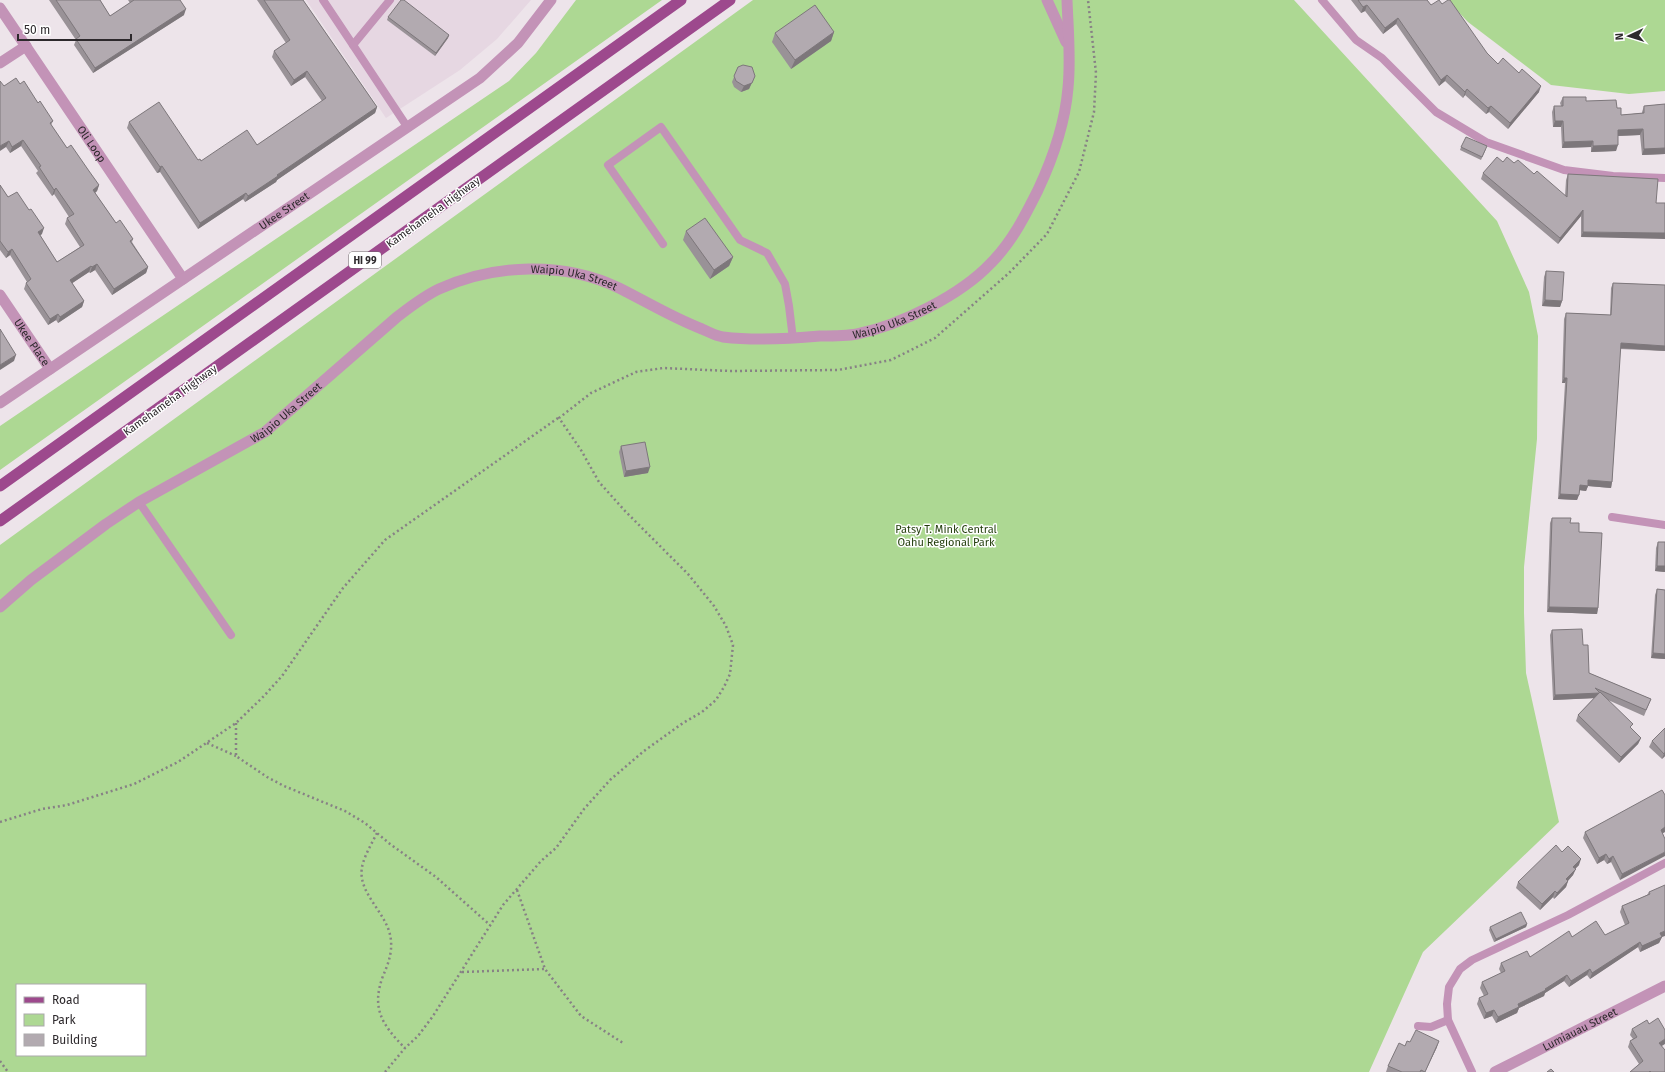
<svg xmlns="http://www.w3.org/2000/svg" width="1665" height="1072" viewBox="0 0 1665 1072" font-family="'Fira Sans',sans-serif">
<rect width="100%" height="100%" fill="#ede4ea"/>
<polygon fill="#e6d7e2" points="306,0 531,0 497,39 460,70 386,118"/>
<g fill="#add893" fill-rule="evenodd">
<polygon points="576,0 662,0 0,470 0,426 509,81 536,53"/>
<path d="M753,0H1294L1497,221L1529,292L1538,336L1537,439L1524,567V613L1526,673L1559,822L1423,952L1369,1072H0V545ZM17,985H145V1055H17Z"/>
<polygon points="1447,0 1665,0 1665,91 1629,94 1551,85 1468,22"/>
</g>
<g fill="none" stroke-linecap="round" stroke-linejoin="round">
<g stroke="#878185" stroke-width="2.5" stroke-dasharray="2 3" stroke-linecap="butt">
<polyline points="236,723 236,756 267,777 284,786 345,811 365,823 390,844 436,877 490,925"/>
<polyline points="207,743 236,756"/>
<polyline points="0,822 42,809 67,805 134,784 178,762 236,723 264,696 282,676 343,588 385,540 558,418"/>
<path d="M377,833C372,843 366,853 363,863C354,893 389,912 391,941C392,954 388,964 383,976C371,1008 382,1025 405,1048"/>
<polyline points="517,890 545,969 581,1016 623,1043"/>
<polyline points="462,972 545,969"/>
<polyline points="0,1061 8,1072"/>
<polyline points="385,1072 405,1048 418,1036 433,1016 503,905 541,861 556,848 584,809 610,780 644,751 683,723 702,712 716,700 724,687 730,674 733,645 726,626 714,606 688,574 625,511 599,482 581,450 559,418 591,393 636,372 663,368 730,371 838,370 891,360 935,338 1009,273 1047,234 1079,172 1094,112 1096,73 1088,0"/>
</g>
<g stroke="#c393b7" stroke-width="8">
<polyline points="323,0 353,45"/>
<polyline points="390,0 353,45 408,128"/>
<polyline points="1322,0 1356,40 1382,58 1436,112 1486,142 1564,170 1613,176 1665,178"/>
<polyline points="663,244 608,165 661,127 740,240 767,253 785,284 789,306 793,339"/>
<polyline points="139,502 231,635"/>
<polyline points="1612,517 1665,525"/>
<polyline points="1418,1026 1431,1027 1448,1020"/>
<polyline points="1472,1072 1448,1020 1447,1004 1449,987 1460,969 1472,960 1568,915 1665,863"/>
</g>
<g stroke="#c393b7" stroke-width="11">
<path id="s1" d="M0,8L183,279"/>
<polyline points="0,63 26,46"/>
<path id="s2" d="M0,295L50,369"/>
</g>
<g stroke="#c393b7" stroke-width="11">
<polyline points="1047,0 1066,42"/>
<path id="s3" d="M0,403L480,78L518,43L551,0"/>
<path id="s4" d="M0,607L31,580L106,524L139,502L265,432L397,317C410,307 424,296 439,289C495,264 563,261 619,288C647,302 673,318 702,329C709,332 716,336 723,337C756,341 788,339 820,336C832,336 846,336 857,334C901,325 961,295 991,263C1012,242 1025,216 1038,190C1053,158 1065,123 1068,88C1071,59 1068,29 1067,0"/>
<path id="s5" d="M1495,1072L1665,986"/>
</g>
<g stroke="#9d498d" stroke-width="11">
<polyline points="0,486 681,0"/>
<polyline points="0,521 730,0"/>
</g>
</g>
<g fill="#999297">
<polygon points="49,0 100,0 110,16 130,3 128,0 180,0 184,15 93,73 74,45 76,40"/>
<polygon points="257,0 303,0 377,107 375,113 277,180 276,182 245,202 243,199 198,229 160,172 157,173 127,128 129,122 198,160 201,161 257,145 322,101 305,77 291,86 272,57 274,51 286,43"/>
<polygon points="1351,0 1427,0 1431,5 1442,4 1487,53 1498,64 1539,92 1508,129 1489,112 1486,114 1465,95 1463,98 1445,81 1439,86 1396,24 1383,34 1365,11 1361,13"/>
<polygon points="388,17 449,35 448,38 435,56 387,20"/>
<polygon points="834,32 831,41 791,69 772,42 775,33"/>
<polygon points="738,67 755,76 749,89 741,92 734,87 732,82"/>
<polygon points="20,84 38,103 53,121 51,125 67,148 99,185 97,191 95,193 116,223 133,239 132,242 148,267 146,273 112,295 95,270 90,273 89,272 72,283 84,301 82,307 58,323 56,320 48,325 24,289 26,283 27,282 10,255 6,258 0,250 0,185 8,197 42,234 40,235 57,262 80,247 65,224 67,218 69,217 54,194 52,196 36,173 38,171 21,146 10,153 6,147 4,86"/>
<polygon points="1563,97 1586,101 1617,108 1621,115 1642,113 1642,112 1644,106 1665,104 1665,154 1642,155 1640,135 1618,136 1616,151 1591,152 1591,147 1562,148 1561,127 1553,127 1552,112 1554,106 1561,106 1560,103"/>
<polygon points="1461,147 1486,149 1481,160 1460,150"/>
<polygon points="1503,162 1514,163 1534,174 1565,196 1566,180 1568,174 1658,179 1581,237 1581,216 1558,244 1481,179 1483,173"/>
<polygon points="686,231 733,257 729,266 710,279 683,240"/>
<polygon points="1546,271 1562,301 1560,307 1542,306 1544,277"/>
<polygon points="1613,283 1665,285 1665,351 1620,349 1612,482 1611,488 1588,486 1586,491 1580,490 1577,500 1558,499 1565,383 1562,383 1564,319 1566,313 1610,315 1611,288"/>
<polygon points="621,446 648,473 624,477 619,452"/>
<polygon points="1552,518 1570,523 1579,532 1598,608 1597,614 1547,612 1550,523"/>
<polygon points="1658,542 1665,572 1655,571 1656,548"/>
<polygon points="1657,589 1665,590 1665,659 1651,658 1655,595"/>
<polygon points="1552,630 1583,645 1589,673 1651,699 1644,716 1608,700 1631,728 1641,738 1638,744 1619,763 1576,721 1578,715 1594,698 1553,700 1550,635"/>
<polygon points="1665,728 1665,756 1662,759 1649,747 1652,741"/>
<polygon points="1665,795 1665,832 1662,833 1620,880 1611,862 1607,864 1604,860 1597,864 1583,838 1585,832"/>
<polygon points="1562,852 1579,865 1575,869 1573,875 1568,881 1566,887 1554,899 1553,897 1540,910 1516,888 1518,882"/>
<polygon points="1649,892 1662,937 1659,943 1640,952 1638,947 1590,979 1587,975 1569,987 1564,981 1545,993 1544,996 1519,1008 1517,1013 1496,1023 1492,1016 1484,1019 1477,1004 1479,998 1484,996 1480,988 1482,982 1501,973 1499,969 1501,963 1530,957 1572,937 1605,935 1625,925 1620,912 1622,906 1647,895"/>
<polygon points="1527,924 1526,927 1494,942 1489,930 1490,927"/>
<polygon points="1632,1029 1662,1046 1665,1072 1630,1072 1639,1064 1628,1047 1630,1041 1633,1039 1630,1035"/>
<polygon points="1410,1042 1437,1047 1425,1072 1386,1072 1388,1066 1405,1046"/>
</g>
<g fill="#7d777b">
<polygon points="1367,5 1365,11 1361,13 1363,7"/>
<polygon points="186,9 184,15 93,73 95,68"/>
<polygon points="1398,18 1396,24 1383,34 1385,28"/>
<polygon points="834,32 831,41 791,69 795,60"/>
<polygon points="449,35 448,38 435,56 436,53"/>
<polygon points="307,71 305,77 291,86 294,80"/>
<polygon points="1447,75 1445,81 1439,86 1441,80"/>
<polygon points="755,76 749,89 741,92 744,86"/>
<polygon points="1541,86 1539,92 1508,129 1510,123"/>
<polygon points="1467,89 1465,95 1463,98 1465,92"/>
<polygon points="1491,106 1489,112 1486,114 1488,108"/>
<polygon points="377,107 375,113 277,180 276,182 245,202 248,196 277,175"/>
<polygon points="1555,121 1563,121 1561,127 1553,127"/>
<polygon points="1643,129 1640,135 1616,136 1618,130"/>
<polygon points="23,140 21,146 10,153 12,147"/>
<polygon points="9,141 6,147 0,151 0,146"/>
<polygon points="1593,141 1591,147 1562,148 1564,142"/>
<polygon points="1618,145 1616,151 1591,152 1593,146"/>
<polygon points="1665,148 1665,154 1642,155 1644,149"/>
<polygon points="162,166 160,172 157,173 160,167"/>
<polygon points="99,185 97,191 91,196 93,190"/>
<polygon points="56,188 54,194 52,196 54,190"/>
<polygon points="246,193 243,199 198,229 200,223"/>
<polygon points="1583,210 1581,216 1558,244 1560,238"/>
<polygon points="44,228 42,234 36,238 38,232"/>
<polygon points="1583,232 1665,233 1665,239 1581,237"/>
<polygon points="12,249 10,255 6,258 8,252"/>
<polygon points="733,257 729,266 710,279 714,270"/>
<polygon points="97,264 95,270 90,273 92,267"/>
<polygon points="91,266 89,272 68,286 70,280"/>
<polygon points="148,267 146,273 112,295 114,289"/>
<polygon points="1545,300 1562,301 1560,307 1542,306"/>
<polygon points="84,301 82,307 58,323 60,317"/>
<polygon points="58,314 56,320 48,325 50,319"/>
<polygon points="1621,343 1665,346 1665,351 1619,348"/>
<polygon points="16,355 14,361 0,370 0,365"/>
<polygon points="1564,378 1567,378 1565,383 1562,383"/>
<polygon points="650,467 648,473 624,477 626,471"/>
<polygon points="1588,480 1612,482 1611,488 1588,486 1586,491 1578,490 1580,485"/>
<polygon points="1560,494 1579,495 1577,500 1558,499"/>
<polygon points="1657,566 1665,566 1665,572 1655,571"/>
<polygon points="1549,607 1598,608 1597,614 1547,612"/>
<polygon points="1653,653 1665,654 1665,659 1651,658"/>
<polygon points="1600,693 1598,698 1553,700 1555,695"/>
<polygon points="1641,738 1638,744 1619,763 1621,757"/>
<polygon points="1665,752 1665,756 1662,759 1664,754"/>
<polygon points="1665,827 1665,832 1659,835 1661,830"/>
<polygon points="1665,852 1665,856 1620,880 1622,874"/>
<polygon points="1606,854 1604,860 1597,864 1599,858"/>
<polygon points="1613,856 1611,862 1607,864 1609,859"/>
<polygon points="1581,859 1579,865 1571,873 1573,867"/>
<polygon points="1576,869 1573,875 1564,885 1566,879"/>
<polygon points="1568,881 1566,887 1554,899 1557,893"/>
<polygon points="1555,891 1553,897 1540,910 1542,904"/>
<polygon points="1527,924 1526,927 1494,942 1496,939"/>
<polygon points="1665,931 1665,936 1662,937 1659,943 1640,952 1642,946 1660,933"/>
<polygon points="1640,942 1638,947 1590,979 1592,973"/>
<polygon points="1590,969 1587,975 1569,987 1571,981"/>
<polygon points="1567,975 1564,981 1545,993 1544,996 1519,1008 1517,1013 1496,1023 1498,1017 1518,1004 1545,989"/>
<polygon points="1494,1010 1492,1016 1484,1019 1486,1013"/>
<polygon points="1665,1039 1665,1044 1657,1049 1659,1043"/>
<polygon points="1439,1041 1437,1047 1425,1072"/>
</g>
<g fill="#b2aab0" stroke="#7d777b">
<polygon points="56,0 100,0 110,16 134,0 180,0 186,9 95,68 76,39 80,36"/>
<polygon points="264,0 303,0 377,107 277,175 278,176 248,196 246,193 200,223 162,166 160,167 129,122 159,102 198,160 200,159 201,161 247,130 257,145 326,98 307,71 294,80 274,51 290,40"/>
<polygon points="401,0 404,0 449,35 436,53 388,17"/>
<polygon points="1358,0 1427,0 1431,5 1439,0 1442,4 1448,0 1450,0 1487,53 1498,64 1503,58 1519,73 1522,69 1541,86 1510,123 1491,106 1488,108 1467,89 1465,92 1447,75 1441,80 1398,18 1385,28 1367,5 1363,7"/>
<polygon points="815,5 834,32 795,60 775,33"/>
<polygon points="743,65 752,67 755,76 752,83 744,86 736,81 734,76 738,67"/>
<polygon points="16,78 20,84 24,81 38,103 40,101 53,121 50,123 67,148 71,145 89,171 99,185 93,190 116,223 120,220 133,239 130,241 148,267 114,289 97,264 92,267 91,266 70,280 84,301 60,317 58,314 50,319 26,283 31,279 12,249 8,252 0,241 0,185 8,197 17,192 29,210 31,209 44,228 38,232 57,262 84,245 67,218 74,214 56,188 54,190 39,167 41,166 23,140 12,147 9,141 0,146 0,81 4,86"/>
<polygon points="1563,97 1586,97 1586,101 1616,100 1617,108 1621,108 1621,115 1644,113 1644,106 1665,104 1665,148 1644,149 1643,129 1618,130 1618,145 1593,146 1593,141 1564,142 1563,121 1555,121 1554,106 1563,106"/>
<polygon points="1466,137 1487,146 1482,157 1461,147"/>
<polygon points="1497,157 1503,162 1507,157 1514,163 1518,160 1534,174 1537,171 1567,197 1568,174 1658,179 1656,203 1665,203 1665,233 1583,232 1583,210 1560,238 1483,173"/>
<polygon points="705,218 733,257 714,270 686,231"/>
<polygon points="1546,271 1564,272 1562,301 1545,300"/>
<polygon points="1613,283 1665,285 1665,346 1621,343 1612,482 1588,480 1588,486 1580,485 1579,495 1560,494 1567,378 1564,378 1566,313 1611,315"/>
<polygon points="0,329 16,355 0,365"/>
<polygon points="645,442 650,467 626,471 621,446"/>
<polygon points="1552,518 1571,518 1570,523 1579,523 1579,532 1602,533 1598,608 1549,607"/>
<polygon points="1658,542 1665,542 1665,566 1657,566"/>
<polygon points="1657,589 1665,590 1665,654 1653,653"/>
<polygon points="1582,629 1583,645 1588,645 1589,673 1651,699 1646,710 1595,688 1600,693 1555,695 1552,630"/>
<polygon points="1600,692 1633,724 1630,727 1641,738 1621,757 1578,715"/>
<polygon points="1665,728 1665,752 1664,754 1652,741"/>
<polygon points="1662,790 1665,795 1665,827 1661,830 1665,839 1665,852 1622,874 1613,856 1609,859 1606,854 1599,858 1585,832"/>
<polygon points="1556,845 1562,852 1568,846 1581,859 1573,867 1576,869 1566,879 1568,881 1557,893 1555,891 1542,904 1518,882"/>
<polygon points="1665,885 1665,931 1660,933 1662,937 1642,946 1640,942 1592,973 1590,969 1571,981 1567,975 1545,989 1546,990 1518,1004 1519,1007 1498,1017 1494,1010 1486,1013 1479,998 1488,994 1482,982 1505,971 1501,963 1527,951 1530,957 1569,931 1572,937 1596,921 1605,935 1629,923 1622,906 1650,894 1649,892"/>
<polygon points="1521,912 1527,924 1496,939 1490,927"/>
<polygon points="1658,1018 1665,1030 1665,1039 1659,1043 1665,1050 1665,1072 1651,1072 1650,1071 1649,1072 1630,1072 1643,1061 1630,1041 1637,1037 1632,1029 1647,1020 1649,1024"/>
<polygon points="1416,1030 1439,1041 1425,1072 1421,1070 1420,1072 1402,1072 1388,1066 1399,1043 1405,1046 1407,1041 1410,1042"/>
<polygon points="1551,1069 1554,1072 1547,1072"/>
</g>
<g text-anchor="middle" stroke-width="3" stroke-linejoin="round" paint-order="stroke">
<rect fill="#fff" stroke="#6c696b" stroke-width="1" x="349" y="252" width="32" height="16" rx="3"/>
<g font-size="10" font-weight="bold" fill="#2d292c">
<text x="365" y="264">HI 99</text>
</g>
<g font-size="11" fill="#2d292c" stroke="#fff">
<text dy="4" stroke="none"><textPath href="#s1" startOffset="164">Oli Loop</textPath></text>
<text dy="4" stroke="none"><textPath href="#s3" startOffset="343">Ukee Street</textPath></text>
<text transform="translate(433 212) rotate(-36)" y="4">Kamehameha Highway</text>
<text dy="4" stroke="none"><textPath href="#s4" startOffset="683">Waipio Uka Street</textPath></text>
<text dy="4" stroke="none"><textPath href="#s4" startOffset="1019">Waipio Uka Street</textPath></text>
<text dy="4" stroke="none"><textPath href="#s2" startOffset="57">Ukee Place</textPath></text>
<text transform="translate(170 400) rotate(-36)" y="4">Kamehameha Highway</text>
<text dy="4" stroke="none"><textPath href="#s4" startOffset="347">Waipio Uka Street</textPath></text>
<text dy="4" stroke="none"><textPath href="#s5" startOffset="95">Lumiauau Street</textPath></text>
</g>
<g font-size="11" fill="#1f3a08" stroke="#fff">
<text x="946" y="533">Patsy T. Mink Central<tspan x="946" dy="13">Oahu Regional Park</tspan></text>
</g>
</g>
<rect x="16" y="984" width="130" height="72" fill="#ffffff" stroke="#aba9ab"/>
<rect x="24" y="997" width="20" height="6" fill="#9d498d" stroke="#aba9ab"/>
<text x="52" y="1004" font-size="12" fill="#2d292c">Road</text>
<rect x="24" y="1014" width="20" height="12" fill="#add893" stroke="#aba9ab"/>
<text x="52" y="1024" font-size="12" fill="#2d292c">Park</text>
<rect x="24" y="1034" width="20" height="12" fill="#b2aab0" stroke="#aba9ab"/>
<text x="52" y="1044" font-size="12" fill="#2d292c">Building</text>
<g transform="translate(1629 36) rotate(266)" stroke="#ffffff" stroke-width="3" paint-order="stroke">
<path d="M0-3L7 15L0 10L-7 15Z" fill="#2d292c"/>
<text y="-6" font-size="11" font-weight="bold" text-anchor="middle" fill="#2d292c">N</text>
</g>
<path d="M18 34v6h113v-6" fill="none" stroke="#2d292c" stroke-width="2"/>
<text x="24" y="34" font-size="12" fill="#2d292c" stroke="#ffffff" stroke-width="3" paint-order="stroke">50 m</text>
</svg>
